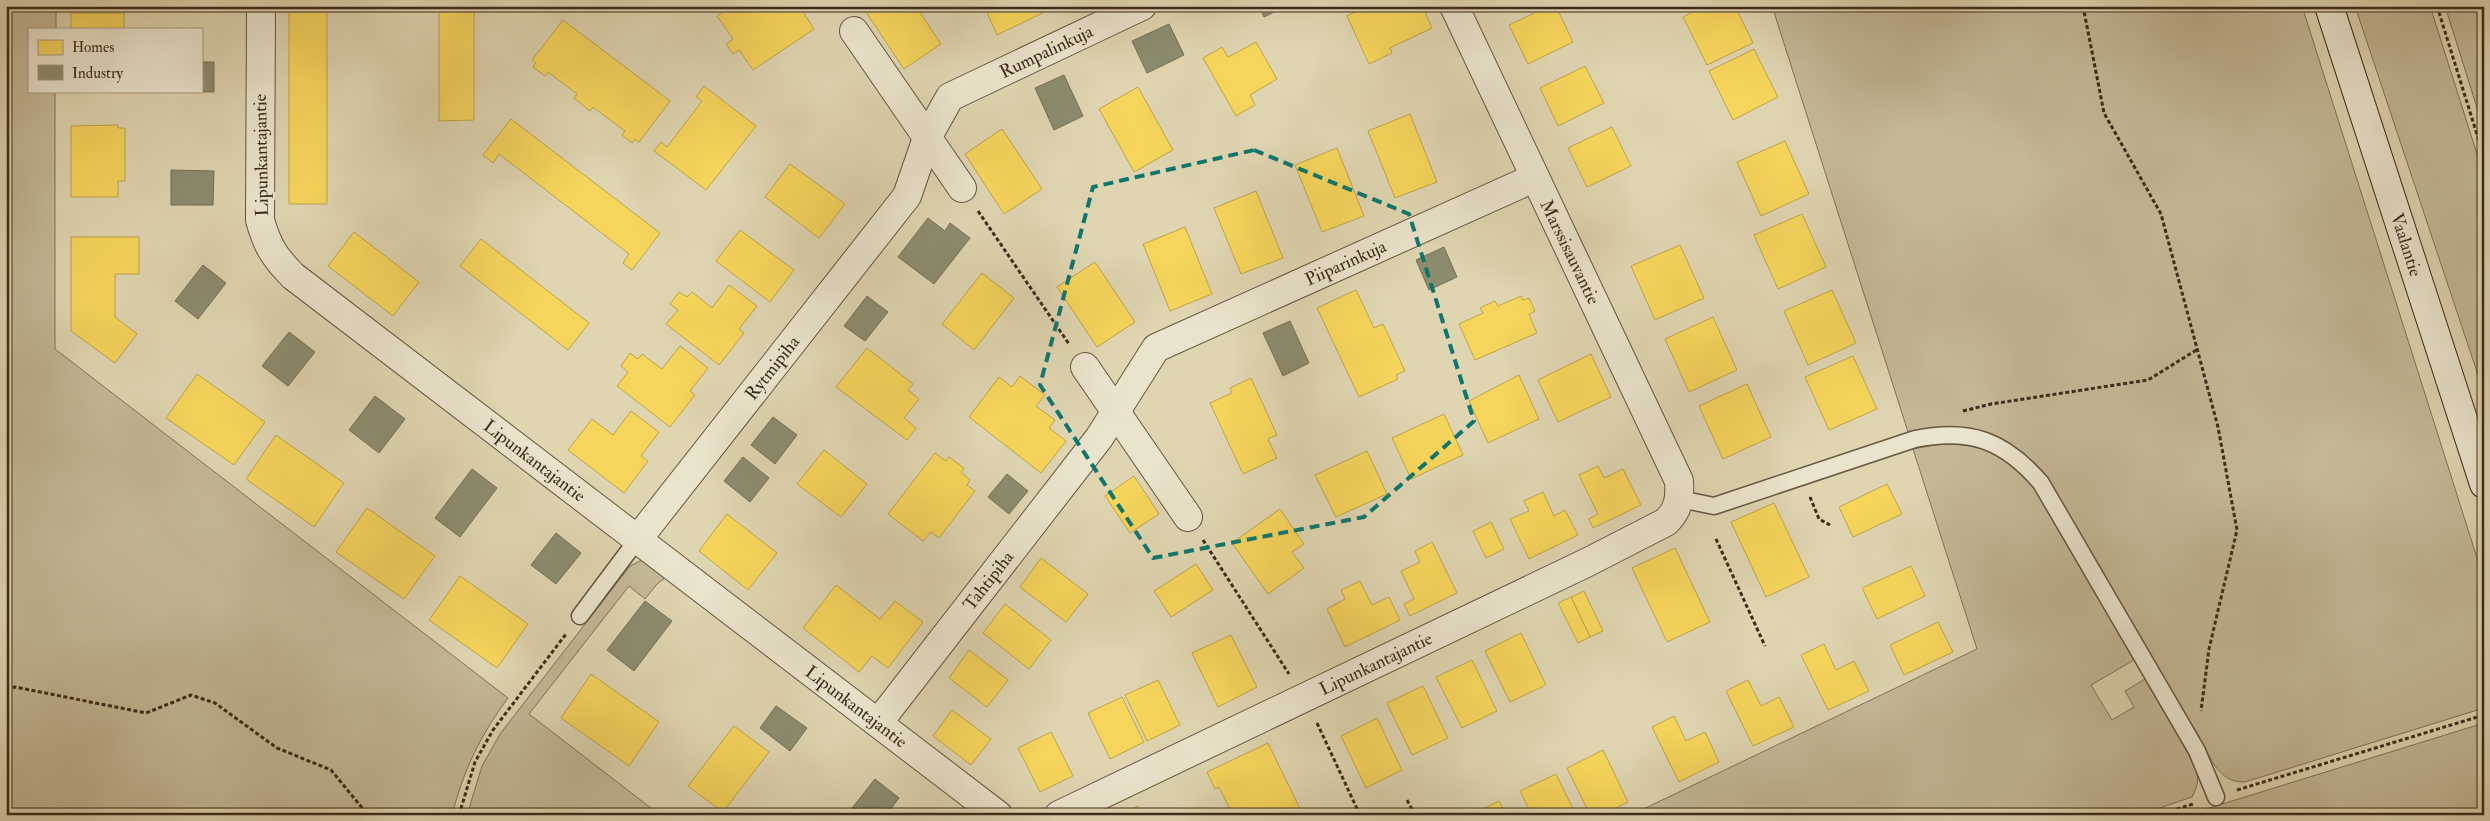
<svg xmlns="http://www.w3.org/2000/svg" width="2490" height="821" viewBox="0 0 2490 821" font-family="'IM FELL Double Pica',serif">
<rect width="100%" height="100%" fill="#dfd5b1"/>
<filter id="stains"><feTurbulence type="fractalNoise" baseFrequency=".004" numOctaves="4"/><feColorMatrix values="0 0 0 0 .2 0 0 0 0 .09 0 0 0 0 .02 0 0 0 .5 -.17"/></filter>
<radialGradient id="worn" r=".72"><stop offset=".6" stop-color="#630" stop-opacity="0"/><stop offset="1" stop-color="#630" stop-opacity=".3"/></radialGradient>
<g fill="#c4b897" stroke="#817158">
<path d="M6,6H56V29H29V91H55V349L508,698C480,736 464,769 452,815H6Z"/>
<path d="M1772,6H2302L2484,580V708L2245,782C2230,782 2224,777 2215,766L2047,478L2030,459L2007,443L1909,435Z"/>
<polygon points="2355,6 2430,6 2484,176 2484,393"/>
<polygon points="2445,6 2484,6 2484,130"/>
<path d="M1941,444C1983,444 2008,454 2034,487L2134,660L2091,685L2112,720L2134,707L2125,691L2145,679L2196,767C2199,778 2198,786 2192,797L2139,815H1631L1977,649L1913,449Z"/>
<polygon points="642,560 664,576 664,579 657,584 645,599 629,586 529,714 660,815 467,815 482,766 500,734 630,566"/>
<polygon points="2484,723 2484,815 2186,815 2203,810"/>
</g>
<g fill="#f6d55c" stroke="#bfa248">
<polygon points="439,6 474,6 474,120 439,121"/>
<polygon points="732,6 805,6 801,9 814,29 753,70 739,50 733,54 726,44 733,39 717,16"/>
<polygon points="868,6 916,6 941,44 904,69 864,9"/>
<polygon points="984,6 1057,6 997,35"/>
<polygon points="1367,6 1422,6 1432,28 1390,48 1392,53 1369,64 1347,16"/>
<polygon points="1549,6 1556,6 1573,42 1528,64 1509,25"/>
<polygon points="1705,6 1735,6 1753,43 1707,65 1683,17"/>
<rect x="289" y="12" width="38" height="192"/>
<rect x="71" y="13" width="53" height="16"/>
<polygon points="563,20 670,101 639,142 635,139 632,143 622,135 625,131 593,107 590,111 574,98 577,94 548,72 545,76 533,67 536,63 532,60"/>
<polygon points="1256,42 1277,79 1250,95 1255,105 1236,116 1203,58 1222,47 1228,57"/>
<polygon points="1754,49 1778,97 1733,120 1709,71"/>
<polygon points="1585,66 1604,103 1558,126 1540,88"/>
<polygon points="704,86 756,126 706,190 654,151 661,142 667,147 702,101 696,97"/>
<polygon points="1138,87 1173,150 1134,172 1099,109"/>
<polygon points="1410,114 1437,182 1395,198 1368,131"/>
<polygon points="511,119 660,233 632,270 623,263 629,254 499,154 493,163 483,155"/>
<polygon points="118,125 118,128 125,128 125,181 118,181 118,197 71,197 71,126"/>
<polygon points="1612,127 1631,166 1587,187 1568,148"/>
<polygon points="1002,129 1042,189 1004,214 965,154"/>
<polygon points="1785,141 1809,194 1761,216 1737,162"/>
<polygon points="1337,148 1364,216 1322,232 1295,165"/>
<polygon points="790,164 845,204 819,238 765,197"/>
<polygon points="1256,191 1283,258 1241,274 1214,208"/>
<polygon points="1802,214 1826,267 1778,289 1754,235"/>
<polygon points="1185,227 1212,294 1170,311 1143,244"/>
<polygon points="740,230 794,270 770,302 716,261"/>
<polygon points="354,232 419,282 393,316 328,266"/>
<polygon points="71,237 139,237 139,274 115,274 115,317 137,334 115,363 71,331"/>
<polygon points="481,239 589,323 568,350 460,266"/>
<polygon points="1680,245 1704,298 1655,320 1631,266"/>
<polygon points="1095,262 1135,322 1097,347 1057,287"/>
<polygon points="982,273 1014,298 974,350 942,324"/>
<polygon points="729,285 757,306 739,329 744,333 719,365 666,324 678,310 670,304 679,292 687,297 692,292 712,308"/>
<polygon points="1356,290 1374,328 1383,324 1405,371 1396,375 1398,379 1359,397 1317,308"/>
<polygon points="1832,290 1856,343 1808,365 1784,311"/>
<polygon points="1521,296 1523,300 1529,298 1535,311 1529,314 1537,333 1475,360 1459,324 1483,313 1480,308 1495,301 1498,306"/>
<polygon points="1713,317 1737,370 1689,392 1665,339"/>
<polygon points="680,346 708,368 690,391 695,395 670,427 617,386 628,372 621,366 630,353 638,359 642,354 662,369"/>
<polygon points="867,348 913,384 908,390 919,399 904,418 916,428 907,440 836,387"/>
<polygon points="1591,354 1611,397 1558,422 1538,380"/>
<polygon points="1853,356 1877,409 1829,430 1805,377"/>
<polygon points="197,374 265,422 234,465 166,418"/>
<polygon points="1519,375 1539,419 1488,443 1469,401"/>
<polygon points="1020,376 1045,395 1036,406 1055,420 1049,428 1066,441 1041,473 969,417 999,377 1012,387"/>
<polygon points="1251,378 1277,435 1268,439 1277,458 1243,474 1210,403 1232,393 1230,388"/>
<polygon points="1747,384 1771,437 1723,459 1699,406"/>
<polygon points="631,411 659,432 641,456 648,461 624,493 568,450 592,419 613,435"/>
<polygon points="1444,414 1463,455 1411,479 1392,438"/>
<polygon points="276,435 344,483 314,527 246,479"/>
<polygon points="824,450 867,484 841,517 797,484"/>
<polygon points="1367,451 1387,494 1336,517 1315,475"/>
<polygon points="935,453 946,461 949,457 964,468 961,472 970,480 967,485 975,491 939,538 931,532 923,541 888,514"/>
<polygon points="1598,466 1604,478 1623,469 1641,505 1593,528 1589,519 1598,514 1579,475"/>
<polygon points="1134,476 1159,514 1130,533 1105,496"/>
<polygon points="1887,484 1902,514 1853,537 1839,507"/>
<polygon points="1543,492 1554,516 1565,510 1578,535 1529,559 1510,519 1529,511 1524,501"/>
<polygon points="1774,503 1809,577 1766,597 1731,522"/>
<polygon points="367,508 435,556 404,599 336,552"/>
<polygon points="1280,509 1304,544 1292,552 1304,568 1268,594 1232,543"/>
<polygon points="727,514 777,553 748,590 699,551"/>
<polygon points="1491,522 1504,549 1486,558 1473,531"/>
<polygon points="1432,542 1457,593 1410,616 1404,604 1414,599 1401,571 1420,562 1415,551"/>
<polygon points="1675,548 1710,622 1667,642 1632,568"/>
<polygon points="1041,558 1088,594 1066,622 1020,587"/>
<polygon points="1196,564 1213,590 1171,617 1154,591"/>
<polygon points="1911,566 1925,596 1877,619 1862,588"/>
<polygon points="460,576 528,624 497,668 429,620"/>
<polygon points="1360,581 1372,605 1389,597 1400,620 1345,647 1327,609 1345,599 1341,590"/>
<polygon points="836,585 880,619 895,601 923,622 888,668 872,656 859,672 803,628"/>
<polygon points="1584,591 1603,631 1590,637 1571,597"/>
<polygon points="1571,597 1590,637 1578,643 1558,603"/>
<polygon points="1005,604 1051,640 1029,669 983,633"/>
<polygon points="1938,622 1953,652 1904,675 1890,645"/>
<polygon points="1521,633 1546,685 1510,702 1485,651"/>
<polygon points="1231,635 1257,687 1218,707 1192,653"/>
<polygon points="1824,644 1836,670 1854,661 1869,691 1828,710 1801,655"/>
<polygon points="969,650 1008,680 987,707 949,678"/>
<polygon points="1472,660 1497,711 1462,728 1436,677"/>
<polygon points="591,674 659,722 629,766 561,718"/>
<polygon points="1158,680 1180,725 1147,741 1125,695"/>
<polygon points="1748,680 1761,706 1779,697 1794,727 1753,746 1726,691"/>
<polygon points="1423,686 1448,738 1412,755 1387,703"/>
<polygon points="1122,697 1144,742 1110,759 1088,713"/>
<polygon points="952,710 991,739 971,765 933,736"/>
<polygon points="1674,716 1686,741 1705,732 1719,762 1679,782 1652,727"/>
<polygon points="1377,718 1402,770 1366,788 1341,736"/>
<polygon points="734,726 769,752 723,812 688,786"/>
<polygon points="1051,732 1073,776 1040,792 1018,748"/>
<polygon points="1268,743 1303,815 1233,815 1219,787 1215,789 1207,772"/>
<polygon points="1603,750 1628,802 1602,815 1590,815 1567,768"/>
<polygon points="1556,774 1576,815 1532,815 1520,791"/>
<polygon points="1499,801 1506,815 1470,815"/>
<polygon points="1138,806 1142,815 1120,815"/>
</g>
<g fill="#8c8c6e" stroke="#756f55">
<polygon points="1259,6 1286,6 1264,17"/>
<polygon points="1169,24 1184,55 1147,73 1132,41"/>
<polygon points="201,62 214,62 214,92 175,92 201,91"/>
<polygon points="1064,75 1083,116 1054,130 1035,88"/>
<polygon points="171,170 214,171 213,205 171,205"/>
<polygon points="928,218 945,231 950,223 970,238 934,284 898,257"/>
<polygon points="1444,247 1457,277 1429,290 1416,260"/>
<polygon points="203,265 226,283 198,319 175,301"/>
<polygon points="867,296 888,312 865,341 844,326"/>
<polygon points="1290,321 1309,363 1283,376 1263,333"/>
<polygon points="289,332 315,352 288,386 262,366"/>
<polygon points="375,396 405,419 379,453 349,430"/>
<polygon points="773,417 797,435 775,464 751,445"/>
<polygon points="743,457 769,478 750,502 724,481"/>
<polygon points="472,469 497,488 460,537 435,518"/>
<polygon points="1007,474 1028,491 1009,514 988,497"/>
<polygon points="556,533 581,553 556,584 531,565"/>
<polygon points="645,601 672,621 634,671 607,650"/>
<polygon points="776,706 807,728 790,751 760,728"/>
<polygon points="875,779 899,798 886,815 852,815 849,812"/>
</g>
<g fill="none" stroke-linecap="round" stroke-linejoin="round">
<g stroke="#665540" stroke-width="19">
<g id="lane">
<path d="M1680,499L1714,506L1915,439C1970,428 2004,440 2041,483L2197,751L2216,797"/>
<polyline points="580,616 637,540"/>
</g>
</g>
<g stroke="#665540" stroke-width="30">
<g id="street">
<path id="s1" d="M261,6L260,220C267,245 274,257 293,276L998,815"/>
<polyline points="854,31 962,188"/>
<polyline points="1085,367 1188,517"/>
<path id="s2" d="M637,540L907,196L927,138L950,97L1142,6"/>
<path id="s3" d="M878,723L1099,438L1156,348L1534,178"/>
<path id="s4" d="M1059,815L1588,562L1666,522C1679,509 1680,499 1679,481L1454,6"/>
</g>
</g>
<g stroke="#3e2a1a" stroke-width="30">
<g id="secondary">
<path id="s5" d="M2329,6L2484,484"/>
</g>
</g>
<g stroke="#3e2a1a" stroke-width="3" stroke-dasharray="4 2.5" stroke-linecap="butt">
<polyline points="2083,6 2104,113 2161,214 2218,427 2237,530 2209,649 2201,711"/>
<polyline points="2437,6 2484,157"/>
<polyline points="978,211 1069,344"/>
<polyline points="1963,411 1991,404 2148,380 2198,349"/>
<polyline points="1810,497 1819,519 1830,525"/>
<polyline points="1716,539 1765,646"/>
<polyline points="1203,540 1289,674"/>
<polyline points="6,689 15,687 146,713 191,695 215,703 277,748 331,770 363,809 383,815"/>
<polyline points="1317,723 1360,815"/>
<polyline points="2237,790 2484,715"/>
<polyline points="1407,800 1415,815"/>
<polyline points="459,815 475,762 493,730 566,634"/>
<polyline points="2158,815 2193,804"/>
</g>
<use href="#lane" stroke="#eae4cc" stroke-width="16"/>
<use href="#street" stroke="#eae4cc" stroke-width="28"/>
<use href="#secondary" stroke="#eae4cc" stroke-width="28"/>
</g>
<path fill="none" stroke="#0f766e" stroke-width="4" stroke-dasharray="10 6" stroke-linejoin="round" d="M1254,150L1409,214L1474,421L1364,517L1153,558L1040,385L1093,187Z"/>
<g text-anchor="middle" stroke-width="5" stroke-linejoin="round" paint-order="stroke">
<g font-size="18" fill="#3e2a1a" stroke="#eae4cc">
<text dy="6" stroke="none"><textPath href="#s2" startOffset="652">Rumpalinkuja</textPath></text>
<text transform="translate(261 155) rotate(-91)" y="6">Lipunkantajantie</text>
<text dy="6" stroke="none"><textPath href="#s5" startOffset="251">Vaalantie</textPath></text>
<text transform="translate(1570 252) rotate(64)" y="6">Marssisauvantie</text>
<text dy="6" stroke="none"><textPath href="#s3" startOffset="675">Piiparinkuja</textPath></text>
<text dy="6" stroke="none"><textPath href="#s2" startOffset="219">Rytmipiha</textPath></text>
<text dy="6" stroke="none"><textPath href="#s1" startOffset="584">Lipunkantajantie</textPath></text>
<text dy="6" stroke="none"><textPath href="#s3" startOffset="180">Tahtipiha</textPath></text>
<text dy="6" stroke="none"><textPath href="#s4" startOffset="351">Lipunkantajantie</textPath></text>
<text dy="6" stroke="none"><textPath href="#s1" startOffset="989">Lipunkantajantie</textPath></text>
</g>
</g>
<rect width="2490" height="821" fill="none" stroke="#dfd5b1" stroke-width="25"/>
<rect x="8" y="8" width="2475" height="806" fill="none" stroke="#3e2a1a" stroke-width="2.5"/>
<rect x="12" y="12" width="2465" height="796" fill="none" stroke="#3e2a1a"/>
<rect x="28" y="28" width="175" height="65" fill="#eae4cc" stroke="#a59a85"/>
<rect x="38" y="40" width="25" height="15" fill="#f6d55c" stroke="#a59a85"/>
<text x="72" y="52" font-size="15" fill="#3e2a1a">Homes</text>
<rect x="38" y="65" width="25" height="15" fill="#8c8c6e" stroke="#a59a85"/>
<text x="72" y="78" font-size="15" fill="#3e2a1a">Industry</text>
<rect width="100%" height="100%" filter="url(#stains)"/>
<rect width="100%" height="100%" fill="url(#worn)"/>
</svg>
